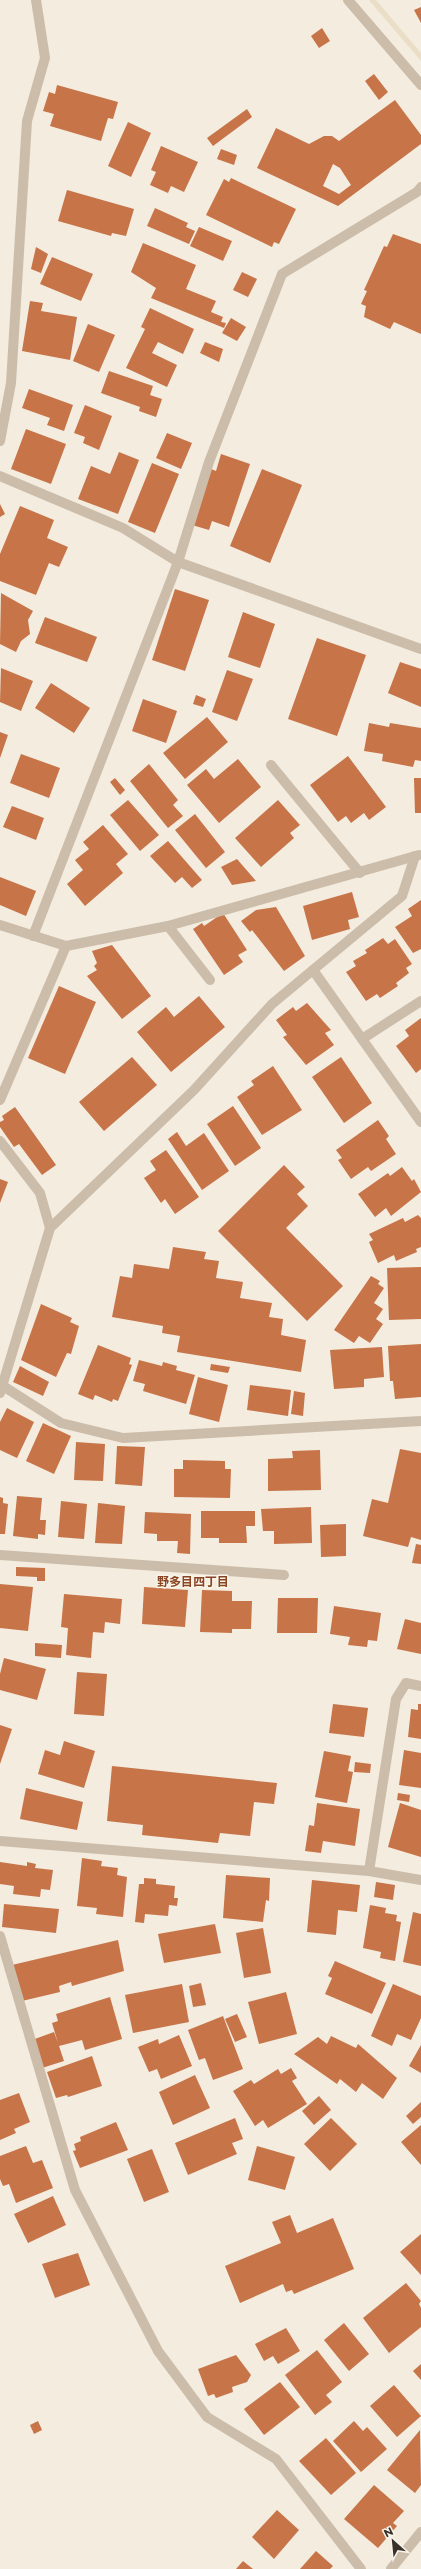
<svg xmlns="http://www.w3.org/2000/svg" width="421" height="2569" viewBox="0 0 421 2569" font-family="Montserrat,'Noto Sans JP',sans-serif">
<rect width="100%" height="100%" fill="#f3ecdf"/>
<polygon fill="#ebdec6" points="369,0 376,0 421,53 421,61"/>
<g fill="#c77449" fill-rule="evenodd">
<polygon points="421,7 421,23 414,10"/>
<polygon points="322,28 330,41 319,48 311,36"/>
<polygon points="374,74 388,92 379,100 365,81"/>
<polygon points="57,85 118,102 113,119 108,118 101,141 50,126 54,114 43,111 49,92 55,94"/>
<path d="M395,100L421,135V144L338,206L257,168L276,128L309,144L324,136H332L339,141ZM333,164L340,168L351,185L339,194L323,186Z"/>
<polygon points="247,109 252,117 213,146 207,138"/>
<polygon points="128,122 151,133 131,177 108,166"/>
<polygon points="161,146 198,162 184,192 171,186 168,193 150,185 156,172 151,170"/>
<polygon points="221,149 237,155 234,165 217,159"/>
<polygon points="231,178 296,209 279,244 274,242 272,247 206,215 224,179 229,182"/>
<polygon points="67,190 134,209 126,236 112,233 111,236 58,221"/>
<polygon points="155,208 188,223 186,227 195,231 189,244 147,226"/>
<polygon points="199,227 232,241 223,261 190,246"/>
<polygon points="393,234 421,244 421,334 394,322 390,329 364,317 366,306 361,304 367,291 364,290 384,246 387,247"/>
<polygon points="143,243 196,265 186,289 216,301 211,312 223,317 221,322 226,323 224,328 151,298 156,288 131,272"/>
<polygon points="36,247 48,254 41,273 31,269"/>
<polygon points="52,257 93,274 81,301 40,284"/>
<polygon points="242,272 257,279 248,297 233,290"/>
<polygon points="30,301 43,303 41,311 77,317 70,360 22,351"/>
<polygon points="150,308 194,329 183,354 158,342 152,353 177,365 167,387 126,368 145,329 141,327"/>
<polygon points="231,318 246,327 237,341 222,333"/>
<polygon points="88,324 115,335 99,372 73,361"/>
<polygon points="205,342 223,349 219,362 200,353"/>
<polygon points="109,371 153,386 150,395 162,399 156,417 139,411 140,407 101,393"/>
<polygon points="29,389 73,405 64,431 47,425 50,418 22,408"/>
<polygon points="85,405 112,416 99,450 83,443 85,437 74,433"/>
<polygon points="26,429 66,444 51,484 11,469"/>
<polygon points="167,433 192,443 181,469 156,458"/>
<polygon points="119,452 139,460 118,514 78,499 91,466 110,474"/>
<polygon points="221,454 250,464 229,527 212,521 209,530 192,525 211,469 216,471"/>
<polygon points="152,463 179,474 155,533 128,522"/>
<polygon points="262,469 302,485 270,563 230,546"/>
<polygon points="0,504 5,514 0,517"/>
<polygon points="20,506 54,520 47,538 68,547 59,567 49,563 36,595 0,581 0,554"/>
<polygon points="175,589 209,600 185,671 152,660"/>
<polygon points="1,593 33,611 28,620 30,634 21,641 16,652 0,644"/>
<polygon points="243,612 275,624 260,668 228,657"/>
<polygon points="45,617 97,637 87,662 35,643"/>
<polygon points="317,638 366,655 337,736 288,719"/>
<polygon points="400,662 421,669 421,707 388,693"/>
<polygon points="1,668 33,681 21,711 0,702"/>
<polygon points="227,670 253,679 237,721 212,712"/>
<polygon points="51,683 90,708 74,733 35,708"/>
<polygon points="196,695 206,699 203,707 193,704"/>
<polygon points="143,699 177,711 166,743 132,731"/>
<polygon points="207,717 228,742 185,779 163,753"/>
<polygon points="369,723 389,727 390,723 421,728 421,761 415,760 413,767 382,761 383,754 364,751"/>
<polygon points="0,732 8,735 0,758"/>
<polygon points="21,754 60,768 49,798 10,783"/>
<polygon points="348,756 386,807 369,820 364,813 351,823 346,816 338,822 310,785"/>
<polygon points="238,759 261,787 219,823 187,785 206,769 214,779"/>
<polygon points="149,764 178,800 173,805 183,816 168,828 130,781"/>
<polygon points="115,778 125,790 120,795 110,782"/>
<polygon points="414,778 421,778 421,813 415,813"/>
<polygon points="128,800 159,835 140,851 110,815"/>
<polygon points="278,800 300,825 290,833 294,838 261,867 235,838"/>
<polygon points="12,806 44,818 36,840 3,827"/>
<polygon points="195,814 225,852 206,868 175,830"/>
<polygon points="103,825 128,854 116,864 123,873 85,906 67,884 83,870 75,860 89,849 83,842"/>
<polygon points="168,841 202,880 192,888 182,877 175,883 150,856"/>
<polygon points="237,859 256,881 232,885 221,867"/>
<polygon points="0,877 36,891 26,916 0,905"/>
<polygon points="352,892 359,917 348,920 350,929 312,940 303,906"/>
<polygon points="421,900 421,949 413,953 395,927 412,916 408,909"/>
<polygon points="276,907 305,956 284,971 252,930 250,932 241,921 256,910"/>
<polygon points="223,913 247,950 238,955 243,962 224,975 193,929 202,923 204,926"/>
<polygon points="383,938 388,944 395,939 412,964 406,968 409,973 396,983 398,986 380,998 377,994 366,1001 346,972 356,966 353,961 367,953 365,950"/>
<polygon points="112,945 151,996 122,1019 87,976 97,970 94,966 97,963 92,951"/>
<polygon points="59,986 96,1002 65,1074 28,1058"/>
<polygon points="199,996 225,1027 171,1072 137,1032 166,1007 174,1017"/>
<polygon points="307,1003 331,1030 325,1033 334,1045 306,1065 283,1037 287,1035 276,1020 293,1007 296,1011"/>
<polygon points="421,1018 421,1069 416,1073 396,1046 409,1036 405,1030"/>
<polygon points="132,1057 157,1085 104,1131 79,1102"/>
<polygon points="341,1057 372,1103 344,1123 312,1077"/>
<polygon points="273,1066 302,1110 262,1135 237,1097 254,1085 251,1081"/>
<polygon points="233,1106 261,1148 235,1166 207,1124"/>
<polygon points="15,1107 56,1165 42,1175 19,1144 14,1147 0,1127 0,1122 4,1120 2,1116"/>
<polygon points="378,1120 389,1136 386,1139 396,1154 371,1171 368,1167 351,1179 338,1160 342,1158 336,1150"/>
<polygon points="177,1132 186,1146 204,1133 229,1171 202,1190 168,1139"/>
<polygon points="166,1150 199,1197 175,1214 165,1199 161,1203 144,1178 156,1170 150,1161"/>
<polygon points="284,1165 305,1187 297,1194 308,1206 286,1228 343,1286 307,1321 218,1231"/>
<polygon points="402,1167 412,1181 414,1179 421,1192 391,1216 386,1208 375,1217 358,1194 388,1173 390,1176"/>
<polygon points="0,1179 8,1182 0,1203"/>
<polygon points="418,1215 421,1218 421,1247 416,1249 417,1252 396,1261 394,1255 378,1263 369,1242 373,1240 369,1234 403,1218 405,1222"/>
<polygon points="173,1247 206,1252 204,1259 219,1261 216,1278 243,1282 240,1298 272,1303 269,1317 283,1319 281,1335 306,1340 301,1372 177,1352 180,1336 162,1333 163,1326 112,1317 120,1276 132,1278 134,1264 169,1269"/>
<polygon points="421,1267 421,1319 389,1320 387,1268"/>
<polygon points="371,1276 380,1281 378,1284 384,1288 374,1303 383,1309 376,1319 383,1324 370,1343 359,1336 354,1343 334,1330"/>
<polygon points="41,1304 72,1318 70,1322 79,1326 71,1354 67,1353 56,1377 21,1360"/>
<polygon points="421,1344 421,1397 395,1399 393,1381 390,1381 388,1346"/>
<polygon points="98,1345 131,1358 129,1364 132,1365 118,1401 113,1399 112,1402 95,1395 93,1400 78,1394"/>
<polygon points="382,1347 384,1377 364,1379 364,1387 334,1389 330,1350"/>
<polygon points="139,1360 162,1366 163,1362 177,1366 176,1370 195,1375 186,1404 143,1391 145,1384 133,1381"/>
<polygon points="211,1364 230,1367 228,1373 210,1370"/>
<polygon points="20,1366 49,1382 43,1396 13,1382"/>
<polygon points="198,1377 228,1385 219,1422 189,1414"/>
<polygon points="250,1385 291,1390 288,1416 247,1410"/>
<polygon points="294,1391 305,1393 303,1416 291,1414"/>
<polygon points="7,1408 34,1422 17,1458 0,1450 0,1422"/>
<polygon points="43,1423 71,1436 54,1474 26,1461"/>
<polygon points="76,1442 105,1444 103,1481 74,1480"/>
<polygon points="117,1446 145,1447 142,1486 115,1484"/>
<polygon points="400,1449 421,1453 421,1540 411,1537 408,1547 363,1536 372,1499 388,1503"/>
<polygon points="320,1450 321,1490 268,1491 268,1459 293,1458 292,1451"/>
<polygon points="183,1460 225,1461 225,1469 231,1469 230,1498 174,1497 174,1469 183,1469"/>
<polygon points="17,1496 42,1498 40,1520 46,1520 45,1535 38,1534 38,1539 13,1536"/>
<polygon points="0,1497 3,1498 3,1503 8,1504 5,1534 0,1534"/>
<polygon points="61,1501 87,1504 84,1539 58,1537"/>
<polygon points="98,1503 125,1506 122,1544 95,1543"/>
<polygon points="311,1507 312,1543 274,1544 274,1531 263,1531 261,1509"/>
<polygon points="201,1511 255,1511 255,1526 246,1526 247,1543 219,1543 219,1538 201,1538"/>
<polygon points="145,1512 191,1514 190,1554 177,1553 178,1541 157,1541 157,1534 144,1533"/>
<polygon points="346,1524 346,1556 321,1557 320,1525"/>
<polygon points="416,1544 421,1545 421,1564 412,1563"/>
<polygon points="16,1567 45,1568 45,1581 37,1581 37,1577 16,1576"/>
<polygon points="0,1584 33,1587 28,1631 0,1628"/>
<polygon points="144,1587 188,1590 185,1627 142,1624"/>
<polygon points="202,1590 232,1591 232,1601 252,1601 251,1629 232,1629 232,1633 200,1632"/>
<polygon points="64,1594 122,1599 120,1624 105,1622 104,1633 93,1632 91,1658 66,1655 68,1628 61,1627"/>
<polygon points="278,1598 318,1598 317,1633 277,1633"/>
<polygon points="334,1606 381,1613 377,1641 368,1640 367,1647 348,1645 350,1637 330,1634"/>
<polygon points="405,1619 421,1623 421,1654 397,1649"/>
<polygon points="35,1643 62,1645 61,1658 35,1656"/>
<polygon points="4,1658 46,1669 37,1700 0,1690 0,1674"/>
<polygon points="77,1672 107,1674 104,1716 74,1714"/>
<polygon points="333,1704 368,1708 364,1737 329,1733"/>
<polygon points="418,1704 421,1704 421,1739 408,1737 411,1709 418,1710"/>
<polygon points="0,1725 12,1729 0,1764"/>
<polygon points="64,1741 95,1751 84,1788 38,1774 45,1750 60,1755"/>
<polygon points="404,1750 421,1753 421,1788 399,1785"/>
<polygon points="324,1751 351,1756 348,1771 353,1772 347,1803 315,1797"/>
<polygon points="355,1762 371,1764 370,1773 354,1772"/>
<polygon points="112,1766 277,1783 274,1804 254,1802 250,1836 220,1833 218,1843 142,1835 143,1825 107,1821"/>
<polygon points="26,1788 83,1802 77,1830 20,1819"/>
<polygon points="398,1793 410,1795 409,1802 397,1800"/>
<polygon points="317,1803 360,1809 355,1846 323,1841 321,1853 305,1851 309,1825 314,1826"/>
<polygon points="400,1803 421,1810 421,1857 388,1847"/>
<polygon points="82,1858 102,1861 101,1866 118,1868 117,1875 127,1877 123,1917 96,1914 97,1908 77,1906"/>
<polygon points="0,1862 27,1866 27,1862 36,1864 35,1868 53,1870 50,1890 41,1889 40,1897 13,1894 14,1886 0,1884"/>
<polygon points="226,1875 270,1878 269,1901 266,1900 263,1922 223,1918"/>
<polygon points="144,1878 156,1879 156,1884 175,1886 174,1898 178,1898 177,1906 169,1905 168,1916 145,1914 144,1923 135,1922 139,1884 144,1884"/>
<polygon points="312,1880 360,1885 357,1912 338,1910 336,1935 307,1932"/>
<polygon points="376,1882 395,1885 393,1900 374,1897"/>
<polygon points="4,1904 59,1909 56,1933 2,1927"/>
<polygon points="370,1905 386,1908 385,1913 397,1915 396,1921 401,1922 395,1961 380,1958 381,1952 363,1948"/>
<polygon points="413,1912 421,1914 421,1966 403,1962"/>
<polygon points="215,1924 221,1953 164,1963 158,1934"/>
<polygon points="263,1928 271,1973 244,1978 236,1933"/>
<polygon points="118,1940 124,1971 72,1986 71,1982 59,1986 60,1992 22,2001 12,1965"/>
<polygon points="335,1961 386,1983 372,2014 325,1994 332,1978 328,1976"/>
<polygon points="201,1983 206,2005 193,2007 189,1986"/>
<polygon points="182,1984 189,2022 133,2033 125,1995"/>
<polygon points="393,1984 421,1996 421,2018 411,2040 397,2034 392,2046 371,2036"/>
<polygon points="286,1992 297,2034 259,2044 248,2002"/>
<polygon points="110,1997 122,2039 85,2050 82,2040 59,2046 64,2061 42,2068 32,2040 54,2032 58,2043 52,2023 58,2021 56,2014"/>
<polygon points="237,2014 247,2037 235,2042 225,2019"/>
<polygon points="223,2016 243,2069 213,2080 205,2058 199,2060 188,2030"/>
<polygon points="179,2035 192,2066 161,2079 157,2069 149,2072 138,2047 158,2039 159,2044"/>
<polygon points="331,2036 356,2048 358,2044 397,2078 383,2099 362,2083 356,2092 340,2079 337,2084 294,2054 318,2037 327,2044"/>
<polygon points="421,2045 421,2073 409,2066"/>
<polygon points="92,2056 102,2086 68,2097 67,2095 56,2098 47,2072"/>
<polygon points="291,2068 297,2078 292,2081 307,2104 268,2128 263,2120 255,2126 233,2091 251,2080 254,2084 278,2069 281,2074"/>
<polygon points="195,2075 210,2108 173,2125 159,2092"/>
<polygon points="19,2093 30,2122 14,2129 16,2133 0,2140 0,2100"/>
<polygon points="319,2096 331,2110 314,2125 302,2111"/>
<polygon points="421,2102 421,2117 413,2124 406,2116"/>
<polygon points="235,2118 243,2139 232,2143 237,2154 188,2175 175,2143"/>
<polygon points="331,2118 357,2144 330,2171 304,2144"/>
<polygon points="116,2122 128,2150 80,2168 73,2151 76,2150 74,2144 81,2141 80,2137"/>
<polygon points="421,2125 421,2165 401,2142"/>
<polygon points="26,2146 33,2163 42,2160 53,2188 16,2203 9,2184 3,2186 0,2179 0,2156"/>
<polygon points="257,2146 295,2157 285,2190 248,2180"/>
<polygon points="152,2149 169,2192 144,2202 127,2159"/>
<polygon points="53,2196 66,2225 28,2243 14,2214"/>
<polygon points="290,2215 297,2233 333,2218 354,2269 294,2294 292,2290 286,2292 283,2284 240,2303 225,2266 281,2243 272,2222"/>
<polygon points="421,2234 421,2275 400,2252"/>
<polygon points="78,2253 90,2285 55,2298 42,2264"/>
<polygon points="406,2283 421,2301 419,2304 421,2308 421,2327 389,2353 363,2318"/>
<polygon points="344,2323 369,2354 349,2371 324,2340"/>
<polygon points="286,2328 300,2351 278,2364 273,2356 264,2361 255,2344"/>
<polygon points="317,2350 342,2382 326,2395 332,2402 315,2415 285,2375"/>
<polygon points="236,2355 251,2375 247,2382 232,2387 233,2392 216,2398 214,2394 208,2396 198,2369"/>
<polygon points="421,2364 421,2380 413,2371"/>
<polygon points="280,2382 300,2407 264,2435 244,2409"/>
<polygon points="394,2385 421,2416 397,2437 370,2406"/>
<polygon points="38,2421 42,2430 34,2434 30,2425"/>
<polygon points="354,2421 363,2431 367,2427 387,2449 361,2472 333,2441"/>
<polygon points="420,2430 421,2485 415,2493 387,2470"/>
<polygon points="326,2438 356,2473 331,2495 299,2461"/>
<polygon points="374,2485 404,2511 393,2523 397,2526 378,2548 344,2519"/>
<polygon points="277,2510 299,2530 274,2559 252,2537"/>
<polygon points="316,2551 333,2566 330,2569 300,2569"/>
<polygon points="243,2561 253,2569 236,2569"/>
</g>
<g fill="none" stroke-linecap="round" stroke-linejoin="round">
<g stroke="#ccbdaa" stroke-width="10">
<polyline points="348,0 421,85"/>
<polyline points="0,441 11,383 27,121 45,58 36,0"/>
<polyline points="0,476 123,528 178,562 421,649"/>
<polyline points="271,765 360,873"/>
<polyline points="0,925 66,946 168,926 419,855"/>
<polyline points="168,926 210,980"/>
<polyline points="33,936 178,562 209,462 282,274 417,192 421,187"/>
<polyline points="313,970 421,1122"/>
<polyline points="362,1039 421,1001"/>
<polyline points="0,1100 66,946"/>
<polyline points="0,1141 40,1193 50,1228"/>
<polyline points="0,1384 61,1423 123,1438 421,1421"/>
<polyline points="0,1393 50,1228 194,1090 272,1004 402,896 415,856"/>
<polyline points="0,1555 284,1575"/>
<polyline points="0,1841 369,1871 421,1880"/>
<polyline points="369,1871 396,1699 406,1683 421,1686"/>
<polyline points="0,1936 75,2190 158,2351 207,2417 276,2459 361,2569"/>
<polyline points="391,2569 421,2532"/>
</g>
</g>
<g text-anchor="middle" stroke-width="3" stroke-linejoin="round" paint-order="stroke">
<g font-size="12" font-weight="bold" fill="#894522" stroke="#faf5eb">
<text x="193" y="1586">野多目四丁目</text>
</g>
</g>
<g transform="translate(393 2541) rotate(333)" stroke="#faf5eb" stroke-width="3" paint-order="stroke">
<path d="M0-3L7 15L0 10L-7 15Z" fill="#39302a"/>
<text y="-6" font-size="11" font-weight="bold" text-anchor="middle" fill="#39302a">N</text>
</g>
</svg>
